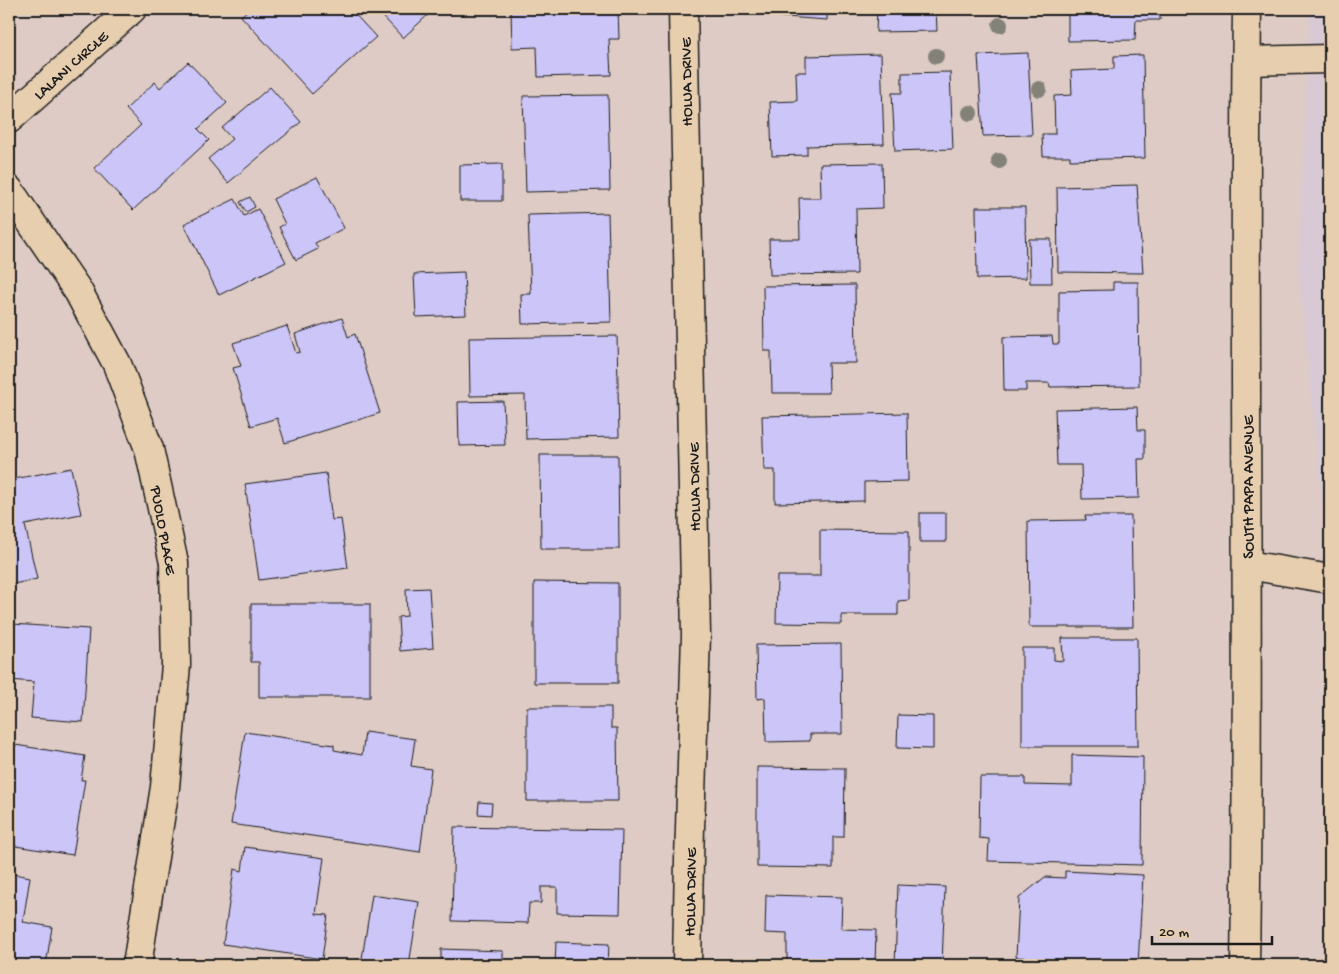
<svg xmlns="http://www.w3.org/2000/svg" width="1339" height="974" viewBox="0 0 1339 974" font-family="'Gochi Hand',sans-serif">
<rect width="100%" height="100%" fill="#decbc5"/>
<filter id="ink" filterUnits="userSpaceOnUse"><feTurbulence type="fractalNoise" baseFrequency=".02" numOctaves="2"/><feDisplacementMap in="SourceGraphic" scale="10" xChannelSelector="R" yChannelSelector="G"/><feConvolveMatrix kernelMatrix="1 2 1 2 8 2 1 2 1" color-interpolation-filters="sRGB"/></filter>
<g filter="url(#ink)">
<polygon fill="#d8c9d4" points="1310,9 1330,9 1330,527 1325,526 1298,268"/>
<g fill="#cbc5f8" stroke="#1c1c1c">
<polygon points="249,9 350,9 376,37 312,94 241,16"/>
<polygon points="376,9 430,9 432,11 403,38"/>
<polygon points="511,9 618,9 619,39 609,39 611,75 538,77 537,47 512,48"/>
<polygon points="772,9 827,9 827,20 772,16"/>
<polygon points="877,9 936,9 937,31 876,32"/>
<polygon points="1068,9 1160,9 1160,20 1136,20 1135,40 1068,41"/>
<polygon points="1028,53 1032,135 983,136 978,55"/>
<polygon points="881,54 884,144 807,146 807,155 772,156 770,102 797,101 796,72 806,72 806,56"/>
<polygon points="1143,55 1145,158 1070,160 1070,156 1043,156 1042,134 1055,134 1054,96 1072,95 1071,71 1114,69 1114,56"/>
<polygon points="188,62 227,103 198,129 209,140 133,210 94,168 141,125 126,109 155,82 160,88"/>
<polygon points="950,72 953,149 895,151 892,93 902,93 902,73"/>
<polygon points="270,87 301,122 228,183 208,159 232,139 222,128"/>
<polygon points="608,95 610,190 526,192 523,96"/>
<polygon points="882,163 883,208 856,209 857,274 770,275 769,239 800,239 799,198 821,198 820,164"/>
<polygon points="502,164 502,201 460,201 460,165"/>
<polygon points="317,177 344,228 315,243 318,249 296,260 279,227 285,224 273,199"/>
<polygon points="1137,185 1143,273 1058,272 1057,187"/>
<polygon points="250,197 255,207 246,212 240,202"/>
<polygon points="235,199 244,216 258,209 286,262 219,295 184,224"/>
<polygon points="976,207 1025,207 1026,278 977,279"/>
<polygon points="608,213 611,322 522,324 521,294 531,294 528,215"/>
<polygon points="1029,239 1051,239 1052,283 1030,283"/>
<polygon points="464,272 466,315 416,317 414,274"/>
<polygon points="1113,282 1138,282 1139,386 1050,387 1049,383 1026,383 1026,391 1004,391 1003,337 1052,336 1053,344 1059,344 1059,291 1113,290"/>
<polygon points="855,285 856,363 828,363 829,393 772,393 771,351 764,351 763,286"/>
<polygon points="342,318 348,337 355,334 380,413 285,443 277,418 251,426 233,368 241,366 233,343 287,326 296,353 300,352 295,334"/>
<polygon points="617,336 619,437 526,439 525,395 470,396 469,338"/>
<polygon points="503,401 505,445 459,446 458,402"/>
<polygon points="1137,407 1138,430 1145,430 1145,459 1138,459 1139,498 1082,499 1081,465 1057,465 1055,409"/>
<polygon points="907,413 908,481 864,482 864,501 775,503 775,470 764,470 762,416"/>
<polygon points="540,455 618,455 619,549 541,549"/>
<polygon points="71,468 81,514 25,525 37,579 9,585 9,480"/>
<polygon points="326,473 332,520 341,519 348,568 259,580 245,484"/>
<rect x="920" y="513" width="26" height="29"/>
<polygon points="1085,516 1131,516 1133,627 1029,627 1028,521 1086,520"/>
<polygon points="820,530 909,531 909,600 898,601 898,615 841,615 841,624 776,623 777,576 820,576"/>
<polygon points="534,582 618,583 618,683 534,683"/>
<polygon points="429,588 433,648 400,651 398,617 407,616 406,589"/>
<polygon points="251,604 370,604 370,697 259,697 259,662 251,662"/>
<polygon points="12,624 89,629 83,722 31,718 34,682 9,680"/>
<polygon points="1062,638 1137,638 1138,746 1022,746 1022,648 1054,648 1054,660 1063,661"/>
<polygon points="841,644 842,734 810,734 810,741 766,742 765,698 757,699 756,645"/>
<polygon points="527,707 611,707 611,728 617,728 618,801 527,801"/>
<polygon points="898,715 933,716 933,749 897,748"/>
<polygon points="245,732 334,745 334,750 362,755 365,732 415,739 411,766 431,769 420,852 231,824"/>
<polygon points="9,744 85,756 81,780 85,780 73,855 9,845"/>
<polygon points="1072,755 1143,757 1142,865 988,861 989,839 979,838 980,777 1025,777 1025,785 1072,786"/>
<polygon points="757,767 845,768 844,837 833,837 833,868 757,867"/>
<polygon points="479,802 492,803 491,815 478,814"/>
<polygon points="454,827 622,830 620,914 557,913 557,887 541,887 541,903 529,903 528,923 452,921"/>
<polygon points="245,847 324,858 316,914 328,915 322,959 223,944 234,869 242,871"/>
<polygon points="1065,871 1143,875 1138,965 1057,965 1057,960 1016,957 1019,898 1045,877 1065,878"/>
<polygon points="9,873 30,877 23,922 52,927 46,965 9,965"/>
<polygon points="898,885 945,887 942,965 895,965"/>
<polygon points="372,895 419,902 409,965 361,965"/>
<polygon points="766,895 842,897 841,929 876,930 875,965 787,965 787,934 765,933"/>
<polygon points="556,942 609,944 608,965 555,965"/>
<polygon points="441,949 503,951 503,965 441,965"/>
</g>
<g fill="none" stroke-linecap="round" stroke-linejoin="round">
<g stroke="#1c1c1c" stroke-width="31">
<g id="minor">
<polyline points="683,9 696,635 689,860 687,965"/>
<polyline points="1247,61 1330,59"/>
<polyline points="9,119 132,9"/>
<polyline points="9,190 78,291 117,364 149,449 174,563 176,665 165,787 137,965"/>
<polyline points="1248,565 1330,579"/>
<path d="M1245,965C1250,646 1243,328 1247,9"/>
</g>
</g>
<use href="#minor" stroke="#e6ceaf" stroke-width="28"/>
</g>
<g fill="#838279">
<circle cx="1000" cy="25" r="8"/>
<circle cx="936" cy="56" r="8"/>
<circle cx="1039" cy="89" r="8"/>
<circle cx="970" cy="113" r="8"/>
<circle cx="999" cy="161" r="8"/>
</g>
</g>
<g text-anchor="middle" stroke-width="4" stroke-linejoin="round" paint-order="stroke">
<g font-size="16" fill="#1c1c1c" stroke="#e6ceaf">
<text transform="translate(70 64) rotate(-42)" y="6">LALANI CIRCLE</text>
<text transform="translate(685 82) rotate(-91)" y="6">HOLUA DRIVE</text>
<text transform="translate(693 487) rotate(-91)" y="6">HOLUA DRIVE</text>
<text transform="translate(1247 487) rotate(-90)" y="6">SOUTH PAPA AVENUE</text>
<text transform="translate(165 530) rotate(80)" y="6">PUOLO PLACE</text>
<text transform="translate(689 892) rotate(-89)" y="6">HOLUA DRIVE</text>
</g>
</g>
<rect width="1339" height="974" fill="none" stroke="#e6ceaf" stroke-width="30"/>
<rect x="15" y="15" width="1309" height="944" fill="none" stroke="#1c1c1c" stroke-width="2" filter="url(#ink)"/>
<path d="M1152 936v8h120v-8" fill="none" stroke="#1c1c1c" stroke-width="2.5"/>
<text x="1159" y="936" font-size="15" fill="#1c1c1c" stroke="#e6ceaf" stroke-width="4" paint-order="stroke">20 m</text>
</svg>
